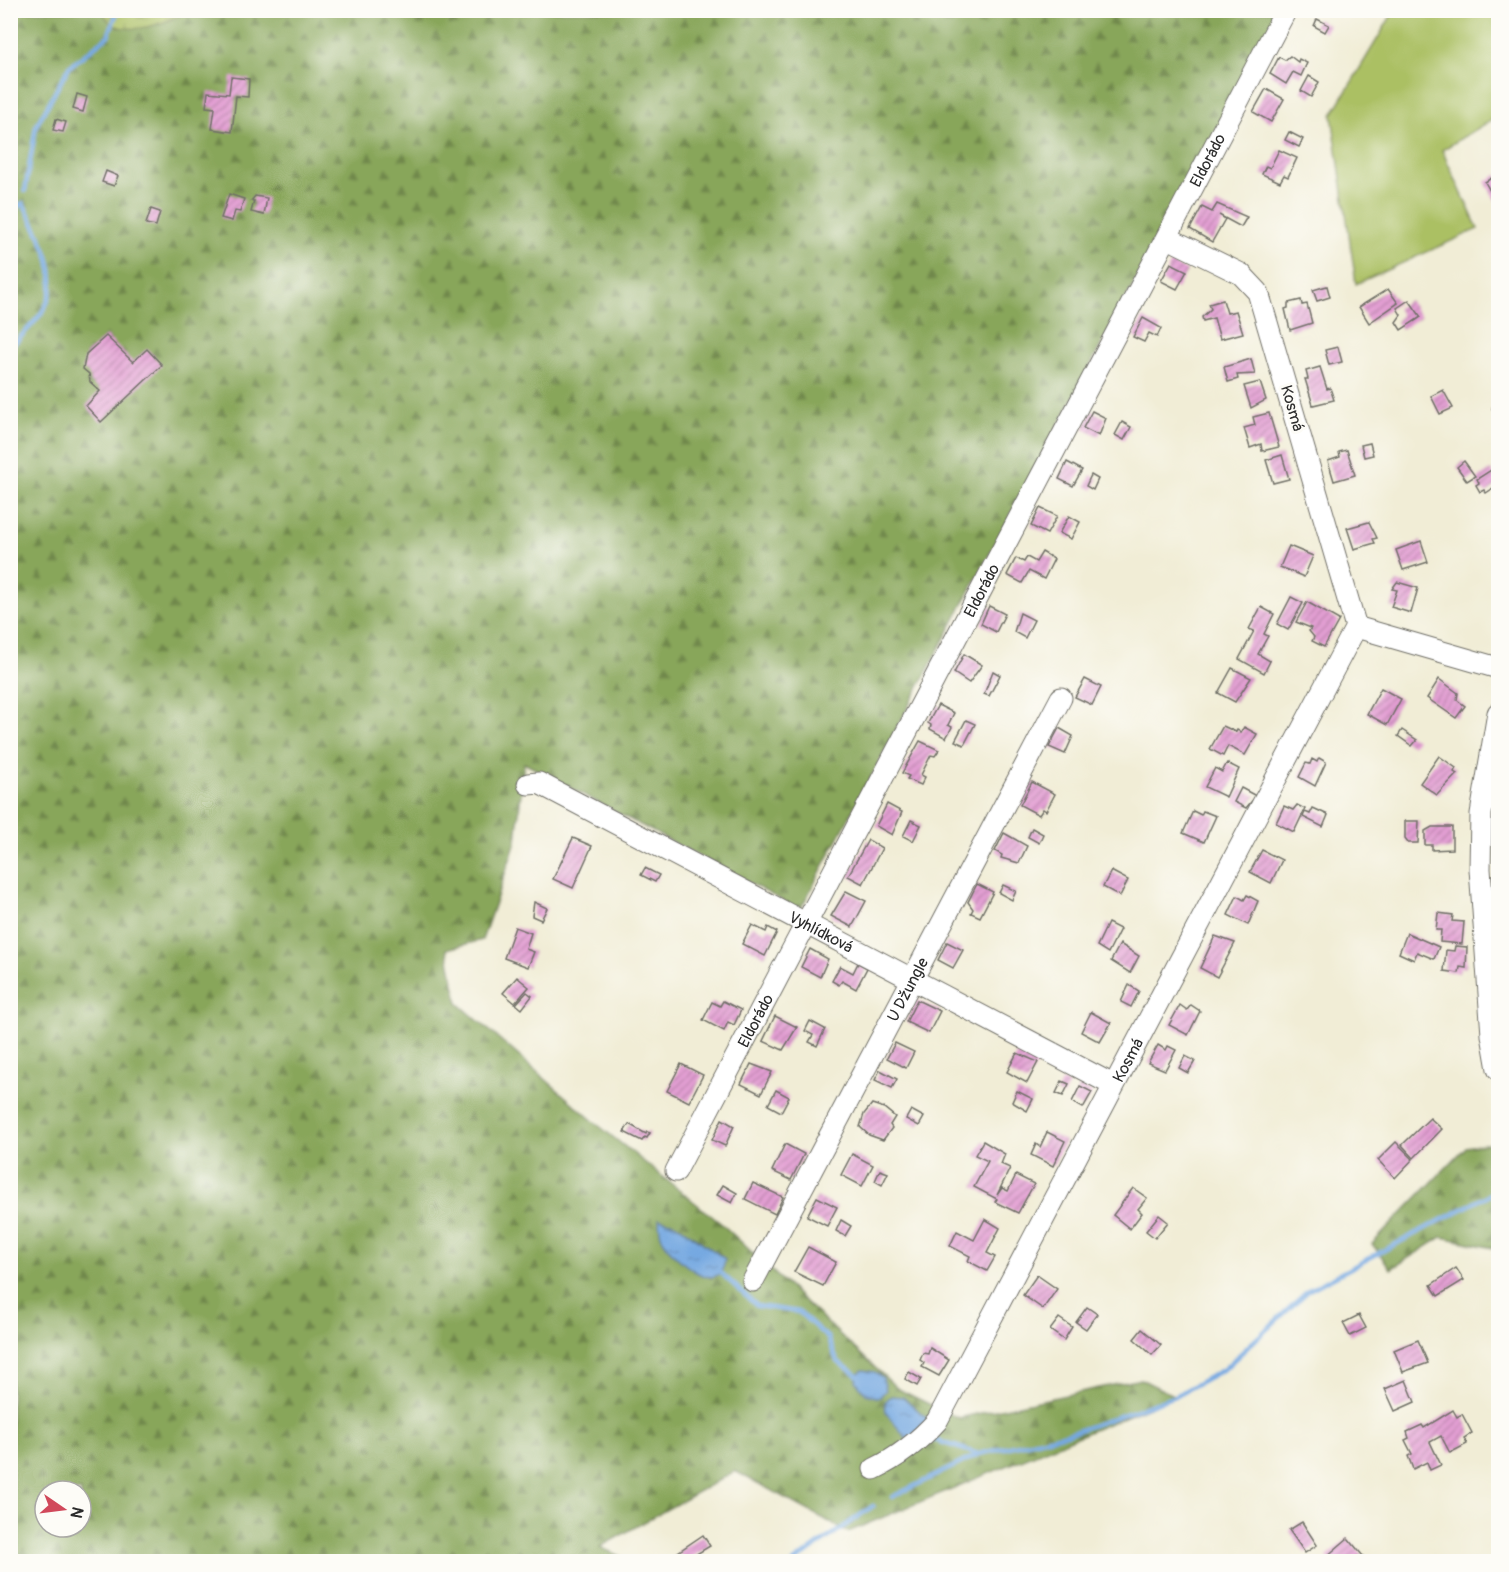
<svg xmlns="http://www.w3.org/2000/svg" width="1509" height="1572" viewBox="0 0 1509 1572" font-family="Pangolin,sans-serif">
<defs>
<pattern id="forest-firs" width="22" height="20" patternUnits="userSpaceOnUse" patternTransform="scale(1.5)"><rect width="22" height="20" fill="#88a65a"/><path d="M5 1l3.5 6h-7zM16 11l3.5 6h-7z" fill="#6f874b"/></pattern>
<pattern id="wetland-marsh" width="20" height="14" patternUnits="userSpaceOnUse" patternTransform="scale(1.5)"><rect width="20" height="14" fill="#abc064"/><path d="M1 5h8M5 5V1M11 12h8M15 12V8" fill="none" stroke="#8b9c53"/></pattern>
<pattern id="water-ripples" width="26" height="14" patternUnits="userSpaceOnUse" patternTransform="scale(1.5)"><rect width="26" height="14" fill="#75a8e1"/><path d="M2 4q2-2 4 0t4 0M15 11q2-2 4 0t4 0" fill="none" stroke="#6089b7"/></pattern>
<pattern id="building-hatch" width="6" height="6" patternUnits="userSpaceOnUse" patternTransform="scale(1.5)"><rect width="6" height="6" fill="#e39fd3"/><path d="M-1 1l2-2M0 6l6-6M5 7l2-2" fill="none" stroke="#b882ab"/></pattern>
</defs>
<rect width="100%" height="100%" fill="#fdfcf7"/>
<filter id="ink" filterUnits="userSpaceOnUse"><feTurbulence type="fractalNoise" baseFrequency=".0167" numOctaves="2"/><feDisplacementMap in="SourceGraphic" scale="12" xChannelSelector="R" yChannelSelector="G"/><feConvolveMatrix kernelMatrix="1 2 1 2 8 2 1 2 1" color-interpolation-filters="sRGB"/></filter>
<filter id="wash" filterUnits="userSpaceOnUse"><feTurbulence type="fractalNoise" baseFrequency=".008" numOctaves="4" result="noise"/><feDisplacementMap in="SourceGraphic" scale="24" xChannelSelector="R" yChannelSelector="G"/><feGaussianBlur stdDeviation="1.35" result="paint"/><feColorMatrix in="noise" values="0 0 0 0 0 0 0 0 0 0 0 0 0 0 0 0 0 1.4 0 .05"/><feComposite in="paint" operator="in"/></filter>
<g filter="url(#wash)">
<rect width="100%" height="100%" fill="#f1edd6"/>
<polygon fill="#abc064" stroke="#6b7648" stroke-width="1.5" points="1394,11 1498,11 1498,116 1442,150 1478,229 1356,284 1332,115"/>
<g fill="url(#forest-firs)" stroke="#5a6842" stroke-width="1.5" fill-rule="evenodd">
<path d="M11,11H1279L800,910L524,763L516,842L482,940L447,949L458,1003L598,1125L723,1225L898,1389L958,1418L1141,1379L1175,1396L848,1532L735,1471L600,1547L630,1561L11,1562ZM675,1223L725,1259L720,1272L711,1278C693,1266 670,1256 661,1236ZM45,1491H81V1527H45Z"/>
<polygon points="1498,1142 1498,1249 1442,1237 1391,1269 1372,1244 1466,1147"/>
</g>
<path fill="url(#wetland-marsh)" stroke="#6b7648" stroke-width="1.5" d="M103,11V10L187,11C168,24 113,43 103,11Z"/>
<g fill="url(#water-ripples)" stroke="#506a86" stroke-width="1.5">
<path d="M659,1219L675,1223L725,1259C720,1301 674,1258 664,1242C660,1235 659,1226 659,1219Z"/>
<polygon points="863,1370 875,1372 883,1378 886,1390 879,1398 866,1394 856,1381 858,1373"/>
<polygon points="891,1396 903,1397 928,1419 908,1440 886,1413 885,1402"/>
</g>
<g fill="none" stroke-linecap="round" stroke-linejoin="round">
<g stroke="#75a8e1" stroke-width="4.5">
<polyline points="25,191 36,126 69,67 108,36 118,10"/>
<path d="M10,211L23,203C39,235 65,273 44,309C36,323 21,335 10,348"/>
<polyline points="720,1272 757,1306 799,1312 828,1338 837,1361 860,1377"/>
<polyline points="929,1438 978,1454"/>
<polyline points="892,1497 979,1454 1071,1433 1175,1396 1224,1369 1309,1290 1498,1190"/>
<polyline points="794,1562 873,1506"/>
</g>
</g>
<g id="blocks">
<g fill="url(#building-hatch)">
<polygon points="1317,19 1329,25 1325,32 1314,26"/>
<polygon points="1290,56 1298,62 1299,59 1307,63 1301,76 1293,72 1286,84 1270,74 1279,57 1285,60"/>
<polygon points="1309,76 1319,82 1311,97 1301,91"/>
<polygon points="231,77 249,79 248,97 236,96 232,132 212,129 215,108 206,107 208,92 229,94"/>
<polygon points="1266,89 1284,99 1271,122 1253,112"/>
<polygon points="77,94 87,97 83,112 73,109"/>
<polygon points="56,119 66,122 63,132 53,130"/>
<polygon points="1289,132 1303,139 1299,147 1285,140"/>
<polygon points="1279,150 1297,158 1288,177 1284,175 1280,182 1262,174 1266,166 1270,168"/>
<polygon points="106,171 118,176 114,186 102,182"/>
<polygon points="1498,174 1498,205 1485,182"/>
<polygon points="229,194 244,199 240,212 235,211 232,221 221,218"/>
<polygon points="255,196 267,198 264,215 251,212 254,201 251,201"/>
<polygon points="1217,204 1247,217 1241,227 1219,215 1225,219 1212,242 1190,229 1202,207 1212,212"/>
<polygon points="151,209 160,212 156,226 146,224"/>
<polygon points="1171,263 1187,271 1177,289 1161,281"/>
<polygon points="1327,286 1330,297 1317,301 1313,290"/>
<polygon points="1388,289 1398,303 1369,323 1359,307"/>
<polygon points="1223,300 1227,313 1236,311 1243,333 1220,339 1214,318 1203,321 1202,317 1211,309 1209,304"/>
<polygon points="1301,300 1302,305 1307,304 1312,323 1290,330 1285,309 1288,308 1288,303"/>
<polygon points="1409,300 1421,317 1401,330 1396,322 1401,315 1397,308"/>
<polygon points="1143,318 1161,328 1157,337 1149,333 1144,342 1133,337"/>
<polygon points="106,336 133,362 147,349 162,365 101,422 86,406 100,391 90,382 89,374 83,369 86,354"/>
<polygon points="1338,347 1342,362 1329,365 1325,350"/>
<polygon points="1251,359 1255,374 1237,375 1238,379 1228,382 1224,367"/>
<polygon points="1320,367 1327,389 1330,388 1334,400 1313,405 1305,379 1308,379 1306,371"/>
<polygon points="1498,381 1498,410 1492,409"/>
<polygon points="1260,382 1266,400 1251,408 1244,386"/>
<polygon points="1443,390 1453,408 1440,414 1431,396"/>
<polygon points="1092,411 1106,418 1099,436 1083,428"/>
<polygon points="1269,413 1279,447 1262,451 1261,444 1250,448 1244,428 1255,425 1253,417"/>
<polygon points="1122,422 1131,427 1124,440 1115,435"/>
<polygon points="1370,443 1373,455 1364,457 1361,445"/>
<polygon points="1347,450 1355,475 1334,481 1328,461 1340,457 1339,452"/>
<polygon points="1282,455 1289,479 1273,483 1266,460"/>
<polygon points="1464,461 1475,476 1467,481 1457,467"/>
<polygon points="1067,462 1082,470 1073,486 1059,479"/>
<polygon points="1491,470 1498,485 1486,493 1484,490 1480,492 1476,485 1479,483 1477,479"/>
<polygon points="1091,475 1098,479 1093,490 1086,486"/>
<polygon points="1040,508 1057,516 1047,534 1031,526"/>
<polygon points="1069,516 1080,522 1071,539 1059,533"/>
<polygon points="1369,522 1377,538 1373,539 1375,543 1354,549 1347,528"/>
<polygon points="1421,541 1428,562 1403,570 1396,550"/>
<polygon points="1289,546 1313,556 1304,577 1280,567"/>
<polygon points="1042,552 1054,559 1044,579 1029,571 1022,583 1007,575 1016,558 1024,562 1027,557 1036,562"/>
<polygon points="1397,582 1418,588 1411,613 1391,607 1397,590 1392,589"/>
<polygon points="1291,597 1303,603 1288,630 1277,624"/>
<polygon points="1307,602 1339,620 1324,647 1312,641 1314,637 1309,631 1311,628 1296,622"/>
<polygon points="989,606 1005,614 996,632 981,624"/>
<polygon points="1261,607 1274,614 1264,634 1268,636 1258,654 1270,661 1264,673 1239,659 1254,631 1249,629"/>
<polygon points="1020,613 1034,620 1025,638 1014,632"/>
<polygon points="964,654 982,665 969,683 954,673"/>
<polygon points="1232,668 1251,678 1235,702 1218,693"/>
<polygon points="993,671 1000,675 989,696 984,694"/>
<polygon points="1085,679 1101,687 1092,705 1075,697"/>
<polygon points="1439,679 1458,693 1457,700 1465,706 1456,718 1427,698"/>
<polygon points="1381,688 1401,699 1387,725 1367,714"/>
<polygon points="938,705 954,713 948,725 952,727 946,738 930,729 931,725 928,723"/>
<polygon points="966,720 975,724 964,745 955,741"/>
<polygon points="1223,726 1236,732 1237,730 1241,732 1244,727 1257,734 1245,755 1228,746 1223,756 1210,749"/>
<polygon points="1059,728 1073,736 1065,754 1049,747"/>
<polygon points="1402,730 1417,740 1412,746 1398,736"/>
<polygon points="920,741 939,750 935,756 931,755 921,775 925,777 921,785 907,779 909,776 902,773"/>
<polygon points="1439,756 1456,768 1454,772 1457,774 1437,795 1420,783"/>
<polygon points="1319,758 1326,762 1315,786 1299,777 1306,763 1310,764 1312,759 1317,762"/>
<polygon points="1227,763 1239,769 1226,797 1205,787 1215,768 1222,772"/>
<polygon points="1032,782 1055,794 1046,811 1043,809 1039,815 1020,805"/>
<polygon points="1241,788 1256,796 1246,808 1234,802"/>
<polygon points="887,804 902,812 892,835 876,826"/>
<polygon points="1297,805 1305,809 1294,832 1276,823 1284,806 1293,810"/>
<polygon points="1313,808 1328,815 1323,827 1303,817 1305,812 1310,814"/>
<polygon points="1193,811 1201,815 1203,811 1216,816 1204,842 1183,833"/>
<polygon points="911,820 921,825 913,841 903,836"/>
<polygon points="1405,821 1419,821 1418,843 1408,843 1405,839"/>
<polygon points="1432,827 1452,827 1452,849 1432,850 1432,845 1425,845 1425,831"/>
<polygon points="1032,828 1043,834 1039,843 1028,837"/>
<polygon points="1004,833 1027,846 1019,863 1001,858 1002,855 995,851"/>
<polygon points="573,838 592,846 573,888 553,879"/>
<polygon points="868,840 882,848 863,884 848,876"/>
<polygon points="1262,850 1282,860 1271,883 1250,872"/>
<polygon points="645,868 659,875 655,882 641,875"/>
<polygon points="1111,871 1128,880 1120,896 1103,887"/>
<polygon points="977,884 993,892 980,917 971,913 973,909 968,902"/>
<polygon points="1003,885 1016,891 1012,900 999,893"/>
<polygon points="846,891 866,901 852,927 831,916"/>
<polygon points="1247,895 1258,901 1248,925 1228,915 1237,896 1244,900"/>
<polygon points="534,902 547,908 541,920 532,916"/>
<polygon points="1438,913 1453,915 1452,921 1464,922 1462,944 1440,942 1441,930 1436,930"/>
<polygon points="1108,923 1120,929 1108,953 1097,946"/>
<polygon points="752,925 766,932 768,927 777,932 765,956 742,944"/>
<polygon points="515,927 531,933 526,949 534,952 528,967 504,958"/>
<polygon points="1407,933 1439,947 1434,959 1417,952 1414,960 1399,953"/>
<polygon points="1215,936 1235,943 1217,977 1200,968"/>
<polygon points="947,942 963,950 953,968 938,960"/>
<polygon points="1120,944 1139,956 1130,973 1111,961"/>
<polygon points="1455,946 1467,947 1466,968 1460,967 1459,973 1444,971 1446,950 1454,951"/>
<polygon points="810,949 828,959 820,977 801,967"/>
<polygon points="858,963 867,968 856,989 842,981 839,985 832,981 840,966 853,973"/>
<polygon points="517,977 529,987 515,1003 503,993"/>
<polygon points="1129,985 1139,991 1131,1007 1121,1002"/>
<polygon points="527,992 532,996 522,1009 516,1004"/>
<polygon points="917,1000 940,1011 929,1033 906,1022"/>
<polygon points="723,1001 741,1010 734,1025 728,1022 724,1031 703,1020 712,1002 720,1006"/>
<polygon points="1180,1005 1187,1010 1191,1005 1200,1011 1188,1035 1169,1025"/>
<polygon points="1091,1012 1111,1023 1100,1042 1081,1032"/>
<polygon points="775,1016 797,1027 783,1050 763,1041"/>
<polygon points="810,1021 825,1029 817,1046 809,1042 813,1035 805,1031"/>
<polygon points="895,1043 914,1052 906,1068 887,1058"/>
<polygon points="1158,1045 1166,1050 1168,1046 1176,1050 1165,1070 1148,1063"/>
<polygon points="1017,1053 1038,1062 1027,1083 1007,1072"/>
<polygon points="1185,1056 1195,1061 1188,1073 1179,1068"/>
<polygon points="681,1064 703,1075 689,1102 667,1091"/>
<polygon points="751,1064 772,1072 761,1094 741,1084"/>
<polygon points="880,1070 897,1079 892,1088 875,1080"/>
<polygon points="1062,1081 1069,1084 1063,1096 1056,1093"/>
<polygon points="1080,1086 1092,1092 1083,1108 1072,1102"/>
<polygon points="776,1090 789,1097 781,1112 768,1105"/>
<polygon points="1017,1091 1033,1099 1027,1111 1012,1102"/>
<polygon points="872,1104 884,1108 895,1117 890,1125 892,1128 883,1140 869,1135 860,1127 864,1114"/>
<polygon points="911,1110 924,1117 919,1126 906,1119"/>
<polygon points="1430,1118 1442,1129 1414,1158 1402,1145"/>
<polygon points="722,1119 734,1126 725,1146 712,1140"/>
<polygon points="629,1124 646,1134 647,1132 650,1133 647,1138 645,1137 642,1141 624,1132"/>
<polygon points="1047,1132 1065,1141 1053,1166 1031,1155 1036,1144 1040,1147"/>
<polygon points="983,1141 1005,1154 1001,1164 1010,1168 997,1195 1002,1188 1008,1191 1016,1175 1034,1184 1018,1213 995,1202 997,1199 974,1187 988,1161 975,1155"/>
<polygon points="1396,1142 1413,1159 1395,1178 1378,1160"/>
<polygon points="785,1144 804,1154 791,1180 772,1171"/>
<polygon points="852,1154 873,1165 862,1186 841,1175"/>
<polygon points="880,1170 888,1173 882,1185 875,1181"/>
<polygon points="753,1183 783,1197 775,1214 745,1199"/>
<polygon points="723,1185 737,1193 732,1203 717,1195"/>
<polygon points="1133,1188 1147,1198 1138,1209 1142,1213 1130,1229 1113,1215"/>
<polygon points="817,1197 837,1207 827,1226 807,1216"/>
<polygon points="1159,1215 1168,1222 1155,1238 1146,1231"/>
<polygon points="985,1219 1000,1228 987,1253 995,1257 987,1271 968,1261 970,1256 950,1246 957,1231 974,1240"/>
<polygon points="841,1220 851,1226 845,1236 836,1231"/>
<polygon points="808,1247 836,1262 823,1286 794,1272"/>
<polygon points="1456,1268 1464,1280 1438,1296 1431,1285"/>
<polygon points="1037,1275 1057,1289 1043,1309 1023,1295"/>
<polygon points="1087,1307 1097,1314 1086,1329 1076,1322"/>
<polygon points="1359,1315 1366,1328 1350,1336 1343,1323"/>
<polygon points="1059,1318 1072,1327 1064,1340 1050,1330"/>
<polygon points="1142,1329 1161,1345 1152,1355 1134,1339"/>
<polygon points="1418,1340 1428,1363 1403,1372 1394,1350"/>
<polygon points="930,1348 949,1360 939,1376 922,1367 924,1363 920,1360 923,1353 928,1354"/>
<polygon points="909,1372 921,1379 917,1386 905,1379"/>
<polygon points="1406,1380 1415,1402 1395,1411 1385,1389"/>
<polygon points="1453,1410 1457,1417 1462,1414 1472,1433 1464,1438 1467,1444 1450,1453 1441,1436 1430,1442 1441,1465 1430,1470 1427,1462 1413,1469 1408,1456 1412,1454 1405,1440 1409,1438 1407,1432 1422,1425 1424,1428"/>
<polygon points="1302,1522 1317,1545 1305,1553 1289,1530"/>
<polygon points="703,1535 710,1546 693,1556 695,1562 685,1562 678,1552"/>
<polygon points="1348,1538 1363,1556 1358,1562 1330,1562 1326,1557"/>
</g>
</g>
</g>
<g filter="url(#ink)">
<use href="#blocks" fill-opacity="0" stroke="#706f67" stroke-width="1.5"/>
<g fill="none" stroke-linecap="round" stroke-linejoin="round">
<g stroke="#706f67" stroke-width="23">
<g id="minor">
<polyline points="1356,627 1498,668"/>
<polyline points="1498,713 1481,814 1480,869 1492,1035 1498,1069"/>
<path id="s1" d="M528,784L539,783L1113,1085"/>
<path id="s2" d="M676,1171L1286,10"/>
<path id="s3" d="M753,1281L1061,698"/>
<path id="s4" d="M874,1469C899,1457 918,1442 937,1421L1356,627L1258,292L1241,274L1168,238"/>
</g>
</g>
<use href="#minor" stroke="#fff" stroke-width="21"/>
</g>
</g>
<g text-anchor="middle" stroke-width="6" stroke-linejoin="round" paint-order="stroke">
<g font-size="16" fill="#2b2b2b" stroke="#fdfcf7">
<text dy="6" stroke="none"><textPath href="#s2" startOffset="1142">Eldorádo</textPath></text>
<text transform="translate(1293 408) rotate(74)" y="6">Kosmá</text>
<text dy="6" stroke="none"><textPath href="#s2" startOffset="656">Eldorádo</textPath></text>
<text dy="6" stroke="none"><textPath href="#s1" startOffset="330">Vyhlídková</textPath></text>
<text dy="6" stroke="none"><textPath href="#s3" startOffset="330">U Džungle</textPath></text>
<text dy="6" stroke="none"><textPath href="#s2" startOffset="170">Eldorádo</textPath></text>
<text dy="6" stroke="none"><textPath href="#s4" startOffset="488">Kosmá</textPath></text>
</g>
</g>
<rect width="1509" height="1572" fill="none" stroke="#fdfcf7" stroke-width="36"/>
<g transform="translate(63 1509) rotate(104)"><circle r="28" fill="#fdfcf7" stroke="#a9a8a5" stroke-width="1.5"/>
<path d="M0-4.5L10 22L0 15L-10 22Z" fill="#d1495b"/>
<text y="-9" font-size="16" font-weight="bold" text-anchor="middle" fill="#2b2b2b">N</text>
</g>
</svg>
